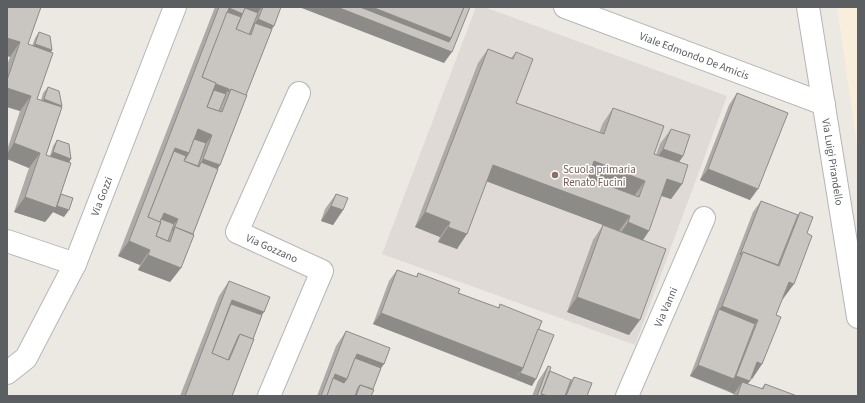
<svg xmlns="http://www.w3.org/2000/svg" width="865" height="403" viewBox="0 0 865 403" font-family="'Source Sans 3',sans-serif">
<rect width="100%" height="100%" fill="#ece9e3"/>
<polygon fill="#f9eddb" points="837,7 858,7 858,151"/>
<polygon fill="#dfdad5" points="476,7 484,7 727,96 635,345 382,254"/>
<g fill="none" stroke-linecap="round" stroke-linejoin="round">
<g stroke="#b4b6b9" stroke-width="24">
<g id="minor">
<path id="s1" d="M565,7L824,104"/>
<path id="s2" d="M808,7L858,317"/>
<polyline points="7,241 75,264"/>
<path id="s3" d="M7,373L26,358L75,264L175,7"/>
<polyline points="269,396 322,271 237,232 299,93"/>
<path id="s4" d="M627,396L704,218"/>
</g>
</g>
<use href="#minor" stroke="#fff" stroke-width="22"/>
</g>
<g fill="#adaaa7">
<polygon points="7,7 28,44 32,46 35,38 39,32 52,50 51,52 37,99 41,100 43,93 48,87 62,107 46,155 50,156 53,146 57,140 69,162 60,196 61,194 64,217 53,212 45,222 14,212 29,168 7,159 7,150 20,111 7,107 7,65 10,57"/>
<polygon points="215,7 281,7 272,29 246,95 220,165 218,169 193,234 181,268 170,282 138,270 140,265 118,256"/>
<polygon points="488,49 511,58 516,52 516,103 599,133 603,123 613,108 654,154 656,155 660,144 671,129 683,156 679,162 682,184 671,199 661,196 643,240 629,335 567,312 593,240 603,225 619,231 487,181 457,249 438,242 440,237 415,227 478,63"/>
<polygon points="737,93 750,200 700,180 729,105"/>
<polygon points="336,194 343,210 333,225 321,221 325,209"/>
<polygon points="761,201 798,215 800,212 807,233 783,299 783,298 776,315 762,364 752,379 751,378 747,384 761,389 765,384 797,396 733,396 734,394 690,376 753,212"/>
<polygon points="397,270 416,277 418,273 458,293 498,308 500,304 538,329 532,386 373,324 389,281"/>
<polygon points="229,281 262,315 232,396 180,396 219,296"/>
<polygon points="346,331 384,364 381,368 373,389 371,396 317,396 336,346"/>
<polygon points="548,366 550,371 571,380 574,377 587,396 532,396 538,381"/>
</g>
<g fill="#8d8b88">
<polygon points="243,7 262,7 253,19 233,29 221,24 229,8"/>
<polygon points="299,7 372,7 451,38 452,52 444,63"/>
<polygon points="258,19 274,26 264,41 255,23"/>
<polygon points="7,38 20,42 10,57 7,56"/>
<polygon points="35,44 52,50 48,57 31,50"/>
<polygon points="215,84 229,89 221,100 206,98"/>
<polygon points="7,88 31,96 20,111 7,107"/>
<polygon points="44,99 62,106 58,112 39,105"/>
<polygon points="198,129 212,135 202,150 189,145"/>
<polygon points="14,143 40,153 29,168 7,159 7,154"/>
<polygon points="175,148 189,153 178,168 168,164"/>
<polygon points="663,149 683,156 673,171 653,164"/>
<polygon points="53,152 71,159 67,166 49,158"/>
<polygon points="203,159 220,165 210,180 199,167"/>
<polygon points="594,161 645,181 634,196 584,176"/>
<polygon points="493,165 630,216 619,231 483,180"/>
<polygon points="708,169 758,189 750,200 700,180"/>
<polygon points="667,179 682,184 671,199 656,194"/>
<polygon points="25,197 57,206 69,210 64,217 53,212 45,222 14,212"/>
<polygon points="331,206 343,210 333,225 321,221"/>
<polygon points="425,212 450,222 440,237 415,227"/>
<polygon points="164,213 178,219 170,230 146,220"/>
<polygon points="628,222 649,231 639,246 618,237"/>
<polygon points="448,227 467,234 457,249 438,242"/>
<polygon points="129,241 150,250 140,265 118,256"/>
<polygon points="148,255 181,268 170,282 138,270"/>
<polygon points="789,282 794,284 783,299 779,297"/>
<polygon points="577,297 640,320 629,335 567,312"/>
<polygon points="232,300 264,312 254,327 225,316"/>
<polygon points="722,306 758,320 747,335 719,309"/>
<polygon points="381,313 523,368 515,379 373,324"/>
<polygon points="357,354 384,364 373,379 349,370"/>
<polygon points="757,362 762,364 752,379 746,377"/>
<polygon points="698,365 734,379 726,390 690,376"/>
<polygon points="520,373 536,379 532,386 515,379"/>
<polygon points="335,374 347,379 336,394 328,391"/>
<polygon points="736,376 750,381 739,396 742,382 734,394 726,390"/>
</g>
<g fill="#c9c6c2" stroke="#8d8b88" fill-rule="evenodd">
<polygon points="7,7 41,7 28,44 53,53 37,99 62,107 46,155 71,163 56,208 25,197 40,153 14,143 31,96 7,88 7,80 20,42 7,38"/>
<polygon points="219,7 246,7 243,14 229,8 202,77 216,83 207,107 222,112 231,89 247,95 220,165 203,159 212,135 198,129 189,153 175,148 148,217 161,222 156,236 170,242 175,227 194,235 181,268 148,255 150,250 129,241"/>
<polygon points="263,7 281,7 274,26 258,19"/>
<polygon points="337,7 360,7 449,42 451,38 464,7 470,7 452,52"/>
<polygon points="372,7 464,7 451,38"/>
<polygon points="245,8 258,13 249,35 236,29"/>
<polygon points="227,12 241,17 236,29 251,35 255,23 272,29 246,95 231,89 228,92 229,89 216,84 216,83 202,77"/>
<polygon points="39,32 50,36 52,50 35,44"/>
<path d="M488,49L513,59L516,52L533,59L516,103L604,134L613,108L664,126L654,154L688,165L682,184L667,179L649,231L628,222L630,216L493,165L467,234L448,227L450,222L425,212ZM594,161L645,181L639,197L588,178Z"/>
<polygon points="48,87 59,91 62,106 44,99"/>
<polygon points="214,90 226,94 219,111 207,107"/>
<polygon points="737,93 788,113 758,189 708,169"/>
<polygon points="671,129 690,135 683,156 663,149"/>
<polygon points="194,139 206,143 198,166 184,161 189,153"/>
<polygon points="57,140 69,144 71,159 53,152"/>
<polygon points="174,151 186,156 184,161 199,167 201,162 218,169 193,234 175,227 173,231 178,219 164,213 160,222 148,217"/>
<polygon points="61,194 73,198 69,210 57,206"/>
<polygon points="336,194 348,198 343,210 331,206"/>
<polygon points="761,201 798,215 778,265 743,252 740,255"/>
<polygon points="800,212 813,217 807,233 812,236 794,284 789,282 776,315 781,317 762,364 757,362 750,381 736,376 758,320 722,306 743,252 779,266"/>
<polygon points="161,219 174,224 168,241 156,236 161,222 160,222"/>
<polygon points="603,225 666,249 640,320 577,297"/>
<polygon points="397,270 417,277 418,273 460,289 458,293 499,308 500,304 542,321 523,368 381,313"/>
<polygon points="229,281 270,297 264,312 232,300 212,353 229,360 240,334 254,339 232,396 185,396"/>
<polygon points="231,304 262,315 253,339 240,334 238,337 228,360 212,353"/>
<polygon points="719,309 755,324 734,379 698,365"/>
<polygon points="538,329 554,335 536,379 520,373 523,368"/>
<polygon points="346,331 390,348 384,364 357,354 347,379 335,374 327,396 321,396"/>
<polygon points="355,358 381,368 373,389 360,385 358,388 355,396 327,396 333,378 344,383 347,379"/>
<polygon points="548,366 551,367 541,394 548,396 537,396"/>
<polygon points="550,371 571,380 565,396 548,396 541,394"/>
<polygon points="574,377 592,383 587,396 566,396"/>
<polygon points="742,382 763,389 765,384 797,396 737,396"/>
<polygon points="360,385 374,390 371,396 356,396"/>
</g>
<circle fill="#8d6e63" stroke="#fff" stroke-width="1.5" cx="555" cy="175" r="4"/>
<g text-anchor="middle" stroke-width="3" stroke-linejoin="round" paint-order="stroke">
<g font-size="11" fill="#5b5f62" stroke="#fff">
<text dy="4" stroke="none"><textPath href="#s1" startOffset="138">Viale Edmondo De Amicis</textPath></text>
<text dy="4" stroke="none"><textPath href="#s2" startOffset="157">Via Luigi Pirandello</textPath></text>
<text dy="4" stroke="none"><textPath href="#s3" startOffset="203">Via Gozzi</textPath></text>
<text transform="translate(272 248) rotate(24)" y="4">Via Gozzano</text>
<text dy="4" stroke="none"><textPath href="#s4" startOffset="97">Via Vanni</textPath></text>
</g>
<g font-size="11" fill="#785e54" stroke="#fff" text-anchor="start">
<text x="563" y="173">Scuola primaria<tspan x="563" dy="13">Renato Fucini</tspan></text>
</g>
</g>
<rect width="865" height="403" fill="none" stroke="#5b5f62" stroke-width="16"/>
</svg>
